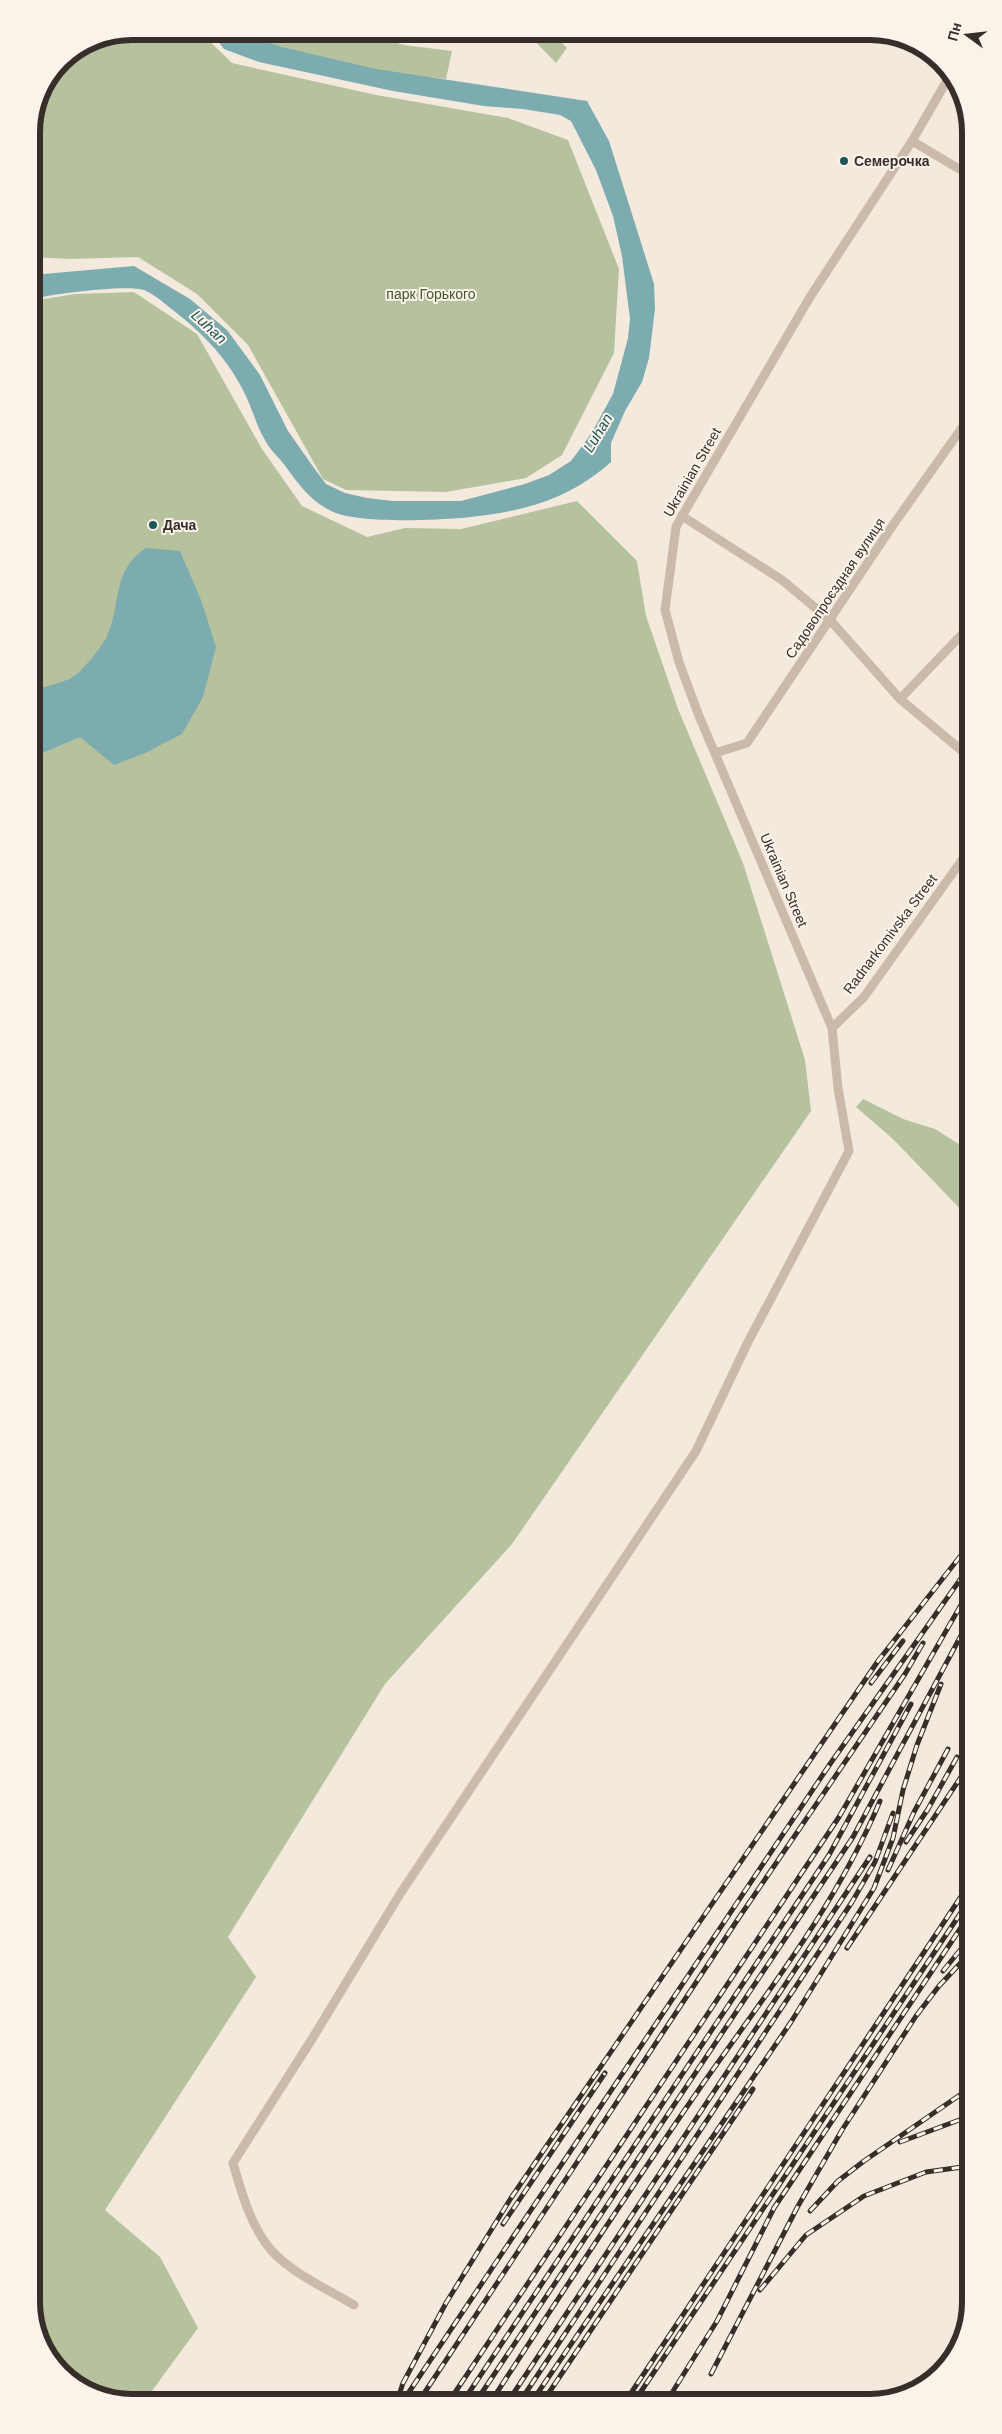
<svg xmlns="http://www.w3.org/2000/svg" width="1002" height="2434" viewBox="0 0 1002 2434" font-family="Arial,sans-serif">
<rect width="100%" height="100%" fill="#f3e9dd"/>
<g fill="#b5c29d">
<polygon points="132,31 199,31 232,63 376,95 508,118 568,140 619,269 614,353 562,455 526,478 446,492 346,490 323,479 248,345 197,294 138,257 69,259 32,257 31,126 42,88 61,61 94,39"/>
<polygon points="244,31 353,31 404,45 452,51 446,79 375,71 274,45 255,38"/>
<polygon points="525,31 550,31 567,48 556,63"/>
<polygon points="134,292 197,334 262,449 302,506 367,537 405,528 461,529 577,501 637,561 646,616 678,709 743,863 805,1060 811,1111 512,1544 385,1684 228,1937 256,1977 105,2210 160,2257 198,2328 149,2395 157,2402 125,2403 71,2382 37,2334 32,301 75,294"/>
<polygon points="863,1099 903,1119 935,1129 968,1150 968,1217 893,1139 856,1107"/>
</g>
<g fill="#7cacb0">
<path d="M210,31H244L255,38L282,47L376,69L587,101L609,141L654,284L655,309L649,358L642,382L625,411L611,443V462C566,502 520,512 462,518C432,520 357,524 331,511C308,499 298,483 283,463C277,456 269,448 265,440C255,423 251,404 242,388C224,354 199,330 169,307C162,301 153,294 144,290C126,284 52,294 32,299V275L134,266L190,299L227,330L260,375L288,431L314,468L326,484L345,493L367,498L393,501H461L525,484L549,475L571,461L591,434L613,394L628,338L630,319L622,256L613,216L596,170L571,121L560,115L523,109L484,106L393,91L259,62L224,49Z"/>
<path d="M146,548L180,551L201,600L216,647L203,697L182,734L145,753L114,765L80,737L33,757V690C44,687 67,682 76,675C84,668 103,646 107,636C122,603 111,571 146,548Z"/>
</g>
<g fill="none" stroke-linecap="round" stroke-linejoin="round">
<g stroke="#cbb9a9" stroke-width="9">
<polyline points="912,141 966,173"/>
<polyline points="682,516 782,580 831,621 900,699 967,755"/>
<polyline points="900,699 967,629"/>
<polyline points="715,753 747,743 893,525 966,422"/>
<polyline points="832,1028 864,997 967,853"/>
<path d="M354,2305C329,2290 290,2272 271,2250C251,2227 241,2191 233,2163L312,2039L400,1894L696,1451L748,1342L849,1151L838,1088L832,1028L699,716L679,662L665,610L676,527L682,516L810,297L912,141L949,77"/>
</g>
<g stroke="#382e29" stroke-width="5">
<g id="rail">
<polyline points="871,1683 903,1641"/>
<polyline points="906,1842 928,1809 957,1757"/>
<polyline points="888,1870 914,1812 948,1749"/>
<polyline points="847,1948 969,1765"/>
<polyline points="943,1971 970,1938"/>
<polyline points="900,2142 970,2116"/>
<polyline points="810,2211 838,2181 864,2161 970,2088"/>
<polyline points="503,2224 605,2073"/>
<polyline points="760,2290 806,2235 864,2196 926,2172 970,2166"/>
<polyline points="711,2374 798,2206 842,2130 916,2016 939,1986 970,1953"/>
<polyline points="627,2399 970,1883"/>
<polyline points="636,2399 970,1899"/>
<polyline points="668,2399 717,2321 774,2208 970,1914"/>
<polyline points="450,2400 839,1817 969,1591"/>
<polyline points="464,2400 829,1855 911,1704"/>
<polyline points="477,2400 853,1837 964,1630"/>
<path d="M492,2400C561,2294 630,2189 702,2085C766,1994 837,1904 880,1801"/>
<polyline points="509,2400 870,1857"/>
<polyline points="521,2400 852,1902 875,1862 893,1813"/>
<polyline points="533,2400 791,2022 874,1888 893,1838 903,1790 917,1745 941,1684"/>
<polyline points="544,2400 753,2089"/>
<polyline points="397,2401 403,2383 446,2303 511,2198 878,1661 969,1545"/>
<polyline points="403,2401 830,1764 969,1567"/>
<polyline points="419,2401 738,1919 905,1674 923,1643"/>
</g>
</g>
<use href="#rail" stroke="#faf3ea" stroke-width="3" stroke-dasharray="9" stroke-linecap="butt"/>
</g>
<g fill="#1e545a" stroke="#faf3ea" stroke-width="2">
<circle cx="844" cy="161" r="5"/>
<circle cx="153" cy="525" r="5"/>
</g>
<g text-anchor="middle" stroke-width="4" stroke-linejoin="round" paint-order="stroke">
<g font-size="14" font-weight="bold" fill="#382e29" stroke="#faf3ea" text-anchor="start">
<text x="854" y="166">Семерочка</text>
<text x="163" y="530">Дача</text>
</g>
<g font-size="14" fill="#46562d" stroke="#faf3ea">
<text x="431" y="299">парк Горького</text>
</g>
<g font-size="14" fill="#382e29" stroke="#faf3ea">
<text transform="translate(692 472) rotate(-60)" y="5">Ukrainian Street</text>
<text transform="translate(835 588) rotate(-56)" y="5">Садовопроєздная вулиця</text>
<text transform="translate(784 880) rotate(67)" y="5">Ukrainian Street</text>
<text transform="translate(890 934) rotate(-53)" y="5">Radnarkomivska Street</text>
</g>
<g font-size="15" font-style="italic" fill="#1e545a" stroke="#faf3ea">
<text transform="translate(209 327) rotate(43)" y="5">Luhan</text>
<text transform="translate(598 433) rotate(-59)" y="5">Luhan</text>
</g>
</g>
<path d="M0 0H1002V2434H0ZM132 40H870A92 92 0 0 1 962 132V2302A92 92 0 0 1 870 2394H132A92 92 0 0 1 40 2302V132A92 92 0 0 1 132 40Z" fill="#faf3ea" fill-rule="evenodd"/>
<path fill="none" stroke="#382e29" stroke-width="6" d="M132 40H870A92 92 0 0 1 962 132V2302A92 92 0 0 1 870 2394H132A92 92 0 0 1 40 2302V132A92 92 0 0 1 132 40Z"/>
<g transform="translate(967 35) rotate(285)" stroke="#faf3ea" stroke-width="4" paint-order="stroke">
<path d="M0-4L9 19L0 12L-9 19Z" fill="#382e29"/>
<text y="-8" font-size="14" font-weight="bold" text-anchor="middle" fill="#382e29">Пн</text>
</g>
</svg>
